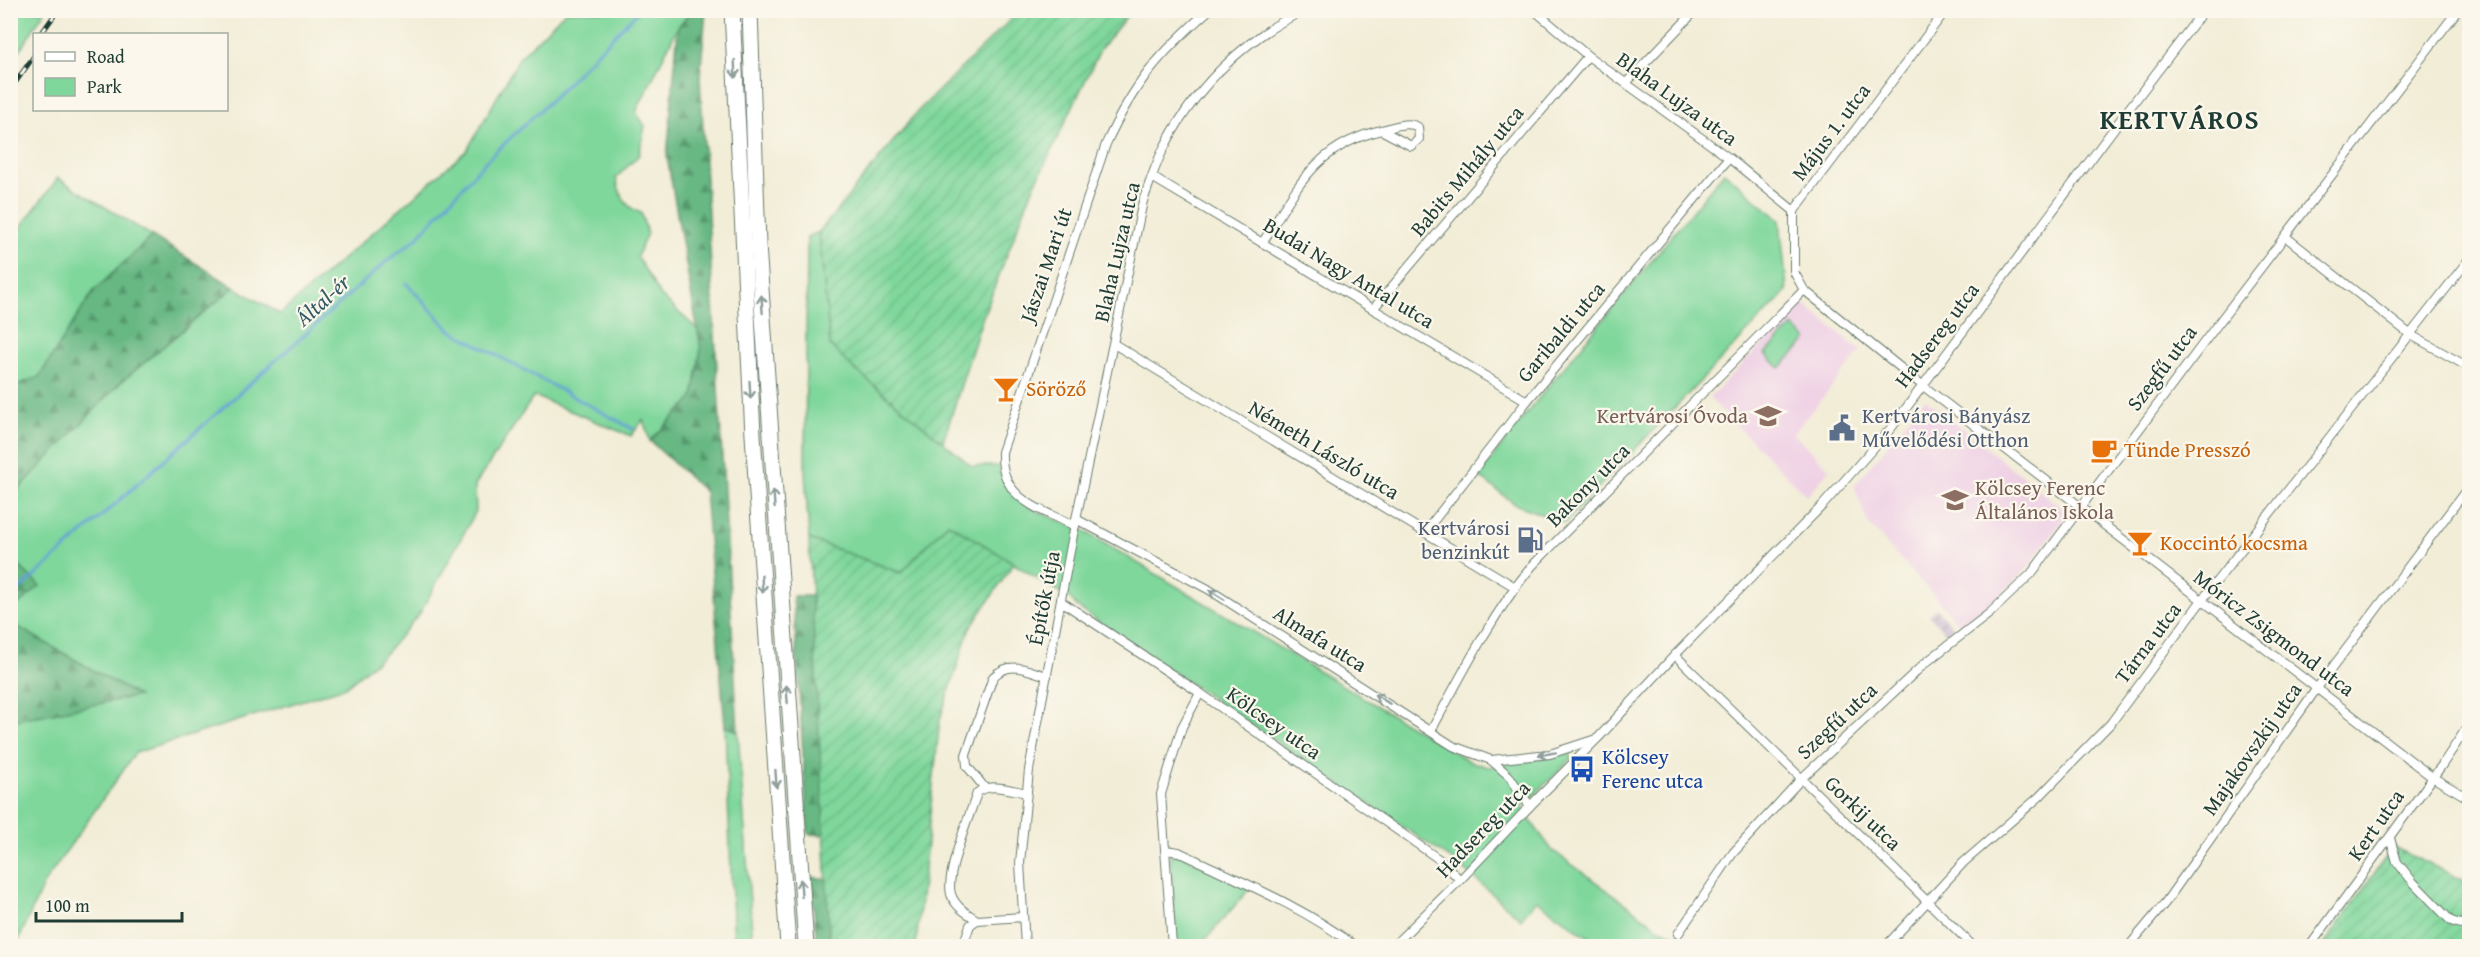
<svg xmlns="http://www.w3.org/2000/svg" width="2480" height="957" viewBox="0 0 2480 957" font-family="'Gentium Book Plus',serif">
<defs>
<pattern id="industrial-furrows" width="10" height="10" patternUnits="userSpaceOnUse" patternTransform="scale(1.5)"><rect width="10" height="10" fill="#cdbed2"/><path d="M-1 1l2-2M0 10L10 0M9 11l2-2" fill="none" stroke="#a69cab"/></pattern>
<pattern id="forest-firs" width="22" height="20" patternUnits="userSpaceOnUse" patternTransform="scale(1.5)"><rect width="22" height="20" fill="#67b883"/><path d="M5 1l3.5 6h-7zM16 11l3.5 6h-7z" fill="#54976c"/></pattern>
<pattern id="garden-furrows" width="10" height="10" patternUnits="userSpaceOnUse" patternTransform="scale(1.5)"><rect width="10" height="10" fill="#7fd79b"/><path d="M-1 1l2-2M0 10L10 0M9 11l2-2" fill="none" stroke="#6db986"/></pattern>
</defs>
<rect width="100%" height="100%" fill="#fbf7ec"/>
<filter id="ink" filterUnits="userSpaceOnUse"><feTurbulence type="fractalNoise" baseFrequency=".0167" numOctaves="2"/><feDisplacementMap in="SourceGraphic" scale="12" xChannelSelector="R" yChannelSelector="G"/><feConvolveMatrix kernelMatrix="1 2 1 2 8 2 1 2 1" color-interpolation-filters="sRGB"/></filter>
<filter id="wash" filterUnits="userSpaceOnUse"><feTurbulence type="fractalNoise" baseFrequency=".008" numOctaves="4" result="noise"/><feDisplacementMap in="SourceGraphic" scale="24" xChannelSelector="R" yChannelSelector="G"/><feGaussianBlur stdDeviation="1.35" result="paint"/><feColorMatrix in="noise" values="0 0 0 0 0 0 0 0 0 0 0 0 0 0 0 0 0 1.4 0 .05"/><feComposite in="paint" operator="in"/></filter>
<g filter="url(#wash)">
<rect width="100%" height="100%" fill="#f2edd7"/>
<g fill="#efd0e5">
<polygon points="1803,303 1861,351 1793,434 1830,469 1807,496 1709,398"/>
<polygon points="1925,399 2068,513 2026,570 1985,609 1961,626 1868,523 1854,486"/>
</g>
<polygon fill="url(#industrial-furrows)" points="1936,608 1953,627 1946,633 1929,615"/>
<g fill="#7fd79b" stroke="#4f8a68" stroke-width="1.5">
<polygon points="11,10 45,11 11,64 10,11"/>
<path d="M566,11H691L678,27L636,112L645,126L639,155L616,178C620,195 624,207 641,213L647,233L637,257L661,296L698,330L701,349L693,398L650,441L643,420L631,436L534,396L475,485L476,511L420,613L385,654L345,687L135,753L44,883L16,946H10L11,721L137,696L11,623V611L39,586L11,558V497L120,383L234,287L280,314L467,150L520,57Z"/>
<polygon points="1724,172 1780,220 1787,291 1564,523 1515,504 1479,476 1517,425"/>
<polygon points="58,178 152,236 93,292 39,377 11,387 10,241"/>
<path d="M819,232L830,345L852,367L972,466H998C1012,509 1041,512 1079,528L1469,761L1488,767L1571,753L1572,758L1521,808L1552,850L1662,930L1686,939L1697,946H1601L1536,900L1521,919L1458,864L1077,607L1071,599L948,523L901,573L809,539L805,470L807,237Z"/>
<polygon points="1793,326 1807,340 1780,368 1765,354"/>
<polygon points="725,726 738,731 753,946 734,946"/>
<polygon points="1170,854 1182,855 1250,888 1200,946 1176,946"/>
</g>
<g fill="url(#forest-firs)" stroke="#437a5c" stroke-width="1.5">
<polygon points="691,11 706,11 700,77 738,731 725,726 705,492 650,441 693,398 701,349 667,157 678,27"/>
<polygon points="152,236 234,287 120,383 11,497 11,387 39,377 93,292"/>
<polygon points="11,558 40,586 11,611 10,611"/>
<polygon points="793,596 812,596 825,835 808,834"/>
<polygon points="11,623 138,696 11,721"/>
<polygon points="811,877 827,879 830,946 817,946"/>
</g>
<g fill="url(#garden-furrows)" stroke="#4f8a68" stroke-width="1.5">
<polygon points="1020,10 1131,11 1101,48 1031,193 982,319 943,442 852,367 830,345 819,232 918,111"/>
<polygon points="948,523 1014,563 969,630 940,719 916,946 830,946 809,539 901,573"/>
<polygon points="2393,847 2469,883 2469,946 2323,946"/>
</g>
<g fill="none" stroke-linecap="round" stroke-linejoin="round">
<g stroke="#66a1d6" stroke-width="3">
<polyline points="406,283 450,330 633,429"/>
<polyline points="10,598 387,261 416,239 486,161 551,100 639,10"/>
</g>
</g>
</g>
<g filter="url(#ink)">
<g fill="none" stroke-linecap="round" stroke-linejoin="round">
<g stroke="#697b6d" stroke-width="10">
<g id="street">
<polyline points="1534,10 1588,56 1729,158 1794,211"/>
<polyline points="1946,10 1794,211 1794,272 1804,290 1922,385 2432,777 2470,799"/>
<polyline points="1626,83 1696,10"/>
<polyline points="1152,177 1527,401"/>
<polyline points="2286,237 2411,335 2470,368"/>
<path d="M1263,242C1298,186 1316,144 1386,129C1396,126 1408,121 1418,127L1419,139L1411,146L1381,130"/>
<polyline points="1373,309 1588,56"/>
<polyline points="1114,344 1515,587"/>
<polyline points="1076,519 1208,589 1453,746 1491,760 1509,776 1530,806"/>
<path d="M1075,526C1039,508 1000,500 1002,452L1106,144C1134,83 1159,54 1209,10"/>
<polyline points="1425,532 1527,401 1729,158"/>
<polyline points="1062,602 1200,693 1443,862 1460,880"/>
<polyline points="1675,655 1973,946"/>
<path d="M1431,731C1462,674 1491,616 1532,566L1804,290"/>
<polyline points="1491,760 1550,754 1596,739"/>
<path d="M984,787L967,766L966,755L993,677C1010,660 1026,670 1047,676"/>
<polyline points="2390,838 2397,862 2413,882 2451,921 2470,927"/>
<path d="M1165,850L1179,852C1239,881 1302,906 1355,946"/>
<path d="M977,920C967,913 955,907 951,894C945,874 970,815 977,793C990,782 1011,790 1027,793"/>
<polyline points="1678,934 1733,853 1802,778 1924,664 1990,613 2031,574 2214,329 2458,10"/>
<polyline points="963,946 970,925 977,920 1023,917"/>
<path d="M1025,946L1020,863L1029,770L1076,519L1143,201C1149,185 1154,169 1161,154C1190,93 1243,38 1305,10"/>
<polyline points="1172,946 1161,794 1182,727 1200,693"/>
<polyline points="1393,946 1460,880 1530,806 1599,737 1675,655 1822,506 1892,427 2115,127 2204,10"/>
<polyline points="1886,946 1964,862 2039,797 2111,723 2202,600 2470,258"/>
<polyline points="2129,946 2165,903 2317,688 2470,485"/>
<polyline points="2310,946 2442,765 2470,723"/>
</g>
</g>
<g stroke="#697b6d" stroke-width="17">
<g id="highway">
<polyline points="732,10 753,435 788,946"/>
<polyline points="750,10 758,245 806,946"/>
</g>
</g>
<use href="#street" stroke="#fff" stroke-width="8"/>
<use href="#highway" stroke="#fff" stroke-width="15"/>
<g stroke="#1f3d34" stroke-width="5">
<g id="rail">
<polyline points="41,34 58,10"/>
<polyline points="10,90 34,56"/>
</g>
</g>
<use href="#rail" stroke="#fbf7ec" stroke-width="3" stroke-dasharray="9" stroke-linecap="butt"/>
</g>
<defs><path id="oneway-shaft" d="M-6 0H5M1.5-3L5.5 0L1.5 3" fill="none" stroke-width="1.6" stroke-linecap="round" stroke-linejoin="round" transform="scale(1.5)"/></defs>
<g stroke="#8f9e9a">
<use href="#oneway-shaft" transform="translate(735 69) rotate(88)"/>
<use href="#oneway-shaft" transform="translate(762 304) rotate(-94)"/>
<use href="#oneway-shaft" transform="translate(750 390) rotate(87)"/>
<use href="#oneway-shaft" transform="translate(774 499) rotate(-94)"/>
<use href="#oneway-shaft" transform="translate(762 584) rotate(86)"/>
<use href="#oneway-shaft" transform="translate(1217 595) rotate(-148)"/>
<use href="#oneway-shaft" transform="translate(787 694) rotate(-94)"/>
<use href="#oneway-shaft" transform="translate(1382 699) rotate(-148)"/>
<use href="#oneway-shaft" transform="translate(1547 754) rotate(170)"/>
<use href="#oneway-shaft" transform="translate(776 779) rotate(86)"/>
<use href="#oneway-shaft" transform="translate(801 888) rotate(-94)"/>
</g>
</g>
<defs>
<g id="bar-bare" transform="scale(2.07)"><path d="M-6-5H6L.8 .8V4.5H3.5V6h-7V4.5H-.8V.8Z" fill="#e8710a" stroke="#fbf7ec" stroke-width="2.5" paint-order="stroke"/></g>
<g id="school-bare" transform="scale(2.07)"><path d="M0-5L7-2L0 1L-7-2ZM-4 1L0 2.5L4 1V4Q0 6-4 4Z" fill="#8d6e63" stroke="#fbf7ec" stroke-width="2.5" paint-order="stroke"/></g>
<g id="civic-bare" transform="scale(2.07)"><path d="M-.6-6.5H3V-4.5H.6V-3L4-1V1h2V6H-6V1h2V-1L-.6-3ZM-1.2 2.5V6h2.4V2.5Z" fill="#5c6f8a" stroke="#fbf7ec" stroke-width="2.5" paint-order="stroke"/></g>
<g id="cafe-bare" transform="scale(2.07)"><path d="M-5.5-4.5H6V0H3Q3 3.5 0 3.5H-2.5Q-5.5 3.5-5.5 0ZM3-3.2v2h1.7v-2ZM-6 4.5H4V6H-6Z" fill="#e8710a" stroke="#fbf7ec" stroke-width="2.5" paint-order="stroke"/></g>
<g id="fuel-bare" transform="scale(2.07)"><path d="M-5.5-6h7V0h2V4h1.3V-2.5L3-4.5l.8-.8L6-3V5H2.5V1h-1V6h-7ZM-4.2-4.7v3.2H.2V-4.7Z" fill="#5c6f8a" stroke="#fbf7ec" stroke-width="2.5" paint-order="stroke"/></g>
<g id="bus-bare" transform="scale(2.07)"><path d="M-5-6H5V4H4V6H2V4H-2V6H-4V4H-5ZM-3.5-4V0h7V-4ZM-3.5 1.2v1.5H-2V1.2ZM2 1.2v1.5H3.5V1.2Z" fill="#1a4fb4" stroke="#fbf7ec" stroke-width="2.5" paint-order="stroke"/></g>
</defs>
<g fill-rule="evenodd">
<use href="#bar-bare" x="1006" y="389"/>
<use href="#school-bare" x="1768" y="416"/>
<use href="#civic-bare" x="1842" y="428"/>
<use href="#cafe-bare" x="2104" y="450"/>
<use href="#school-bare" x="1955" y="500"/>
<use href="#fuel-bare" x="1530" y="540"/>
<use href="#bar-bare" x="2140" y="543"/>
<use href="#bus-bare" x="1582" y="769"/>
</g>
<g text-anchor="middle" stroke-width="4.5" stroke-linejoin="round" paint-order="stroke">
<g font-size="21" fill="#1f3d34" stroke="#fbf7ec">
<text transform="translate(1677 99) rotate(36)" y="7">Blaha Lujza utca</text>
<text transform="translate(1831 132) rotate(-53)" y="7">Május 1. utca</text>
<text transform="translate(1467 171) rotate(-50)" y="7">Babits Mihály utca</text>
<text transform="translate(1117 252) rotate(-77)" y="7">Blaha Lujza utca</text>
<text transform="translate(1046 265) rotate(-71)" y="7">Jászai Mari út</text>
<text transform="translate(1349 273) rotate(31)" y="7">Budai Nagy Antal utca</text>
<text transform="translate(1561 332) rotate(-50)" y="7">Garibaldi utca</text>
<text transform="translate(1937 335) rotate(-53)" y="7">Hadsereg utca</text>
<text transform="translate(2162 368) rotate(-53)" y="7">Szegfű utca</text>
<text transform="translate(1324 450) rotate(31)" y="7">Németh László utca</text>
<text transform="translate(1588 485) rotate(-45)" y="7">Bakony utca</text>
<text transform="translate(1044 598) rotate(-79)" y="7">Építők útja</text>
<text transform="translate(2274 633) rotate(37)" y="7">Móricz Zsigmond utca</text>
<text transform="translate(1320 639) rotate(32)" y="7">Almafa utca</text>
<text transform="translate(2148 643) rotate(-53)" y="7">Tárna utca</text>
<text transform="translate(1837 721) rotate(-43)" y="7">Szegfű utca</text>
<text transform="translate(1274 723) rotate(35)" y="7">Kölcsey utca</text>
<text transform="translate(2252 749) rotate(-55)" y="7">Majakovszkij utca</text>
<text transform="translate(1863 813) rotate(44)" y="7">Gorkij utca</text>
<text transform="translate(2376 825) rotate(-55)" y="7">Kert utca</text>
<text transform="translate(1483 829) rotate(-46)" y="7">Hadsereg utca</text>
</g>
<g font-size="21" fill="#c56008" stroke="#fbf7ec" text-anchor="start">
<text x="1026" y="396">Söröző</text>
<text x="2124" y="457">Tünde Presszó</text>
<text x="2160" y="550">Koccintó kocsma</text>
</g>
<g font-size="21" fill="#785e54" stroke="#fbf7ec" text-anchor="end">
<text x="1748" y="423">Kertvárosi Óvoda</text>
<text x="1975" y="495" text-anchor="start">Kölcsey Ferenc<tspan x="1975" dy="24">Általános Iskola</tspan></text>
</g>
<g font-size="21" fill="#4e5e75" stroke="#fbf7ec" text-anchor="start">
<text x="1862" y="423">Kertvárosi Bányász<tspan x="1862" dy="24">Művelődési Otthon</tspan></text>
<text x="1510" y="535" text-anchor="end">Kertvárosi<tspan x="1510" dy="24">benzinkút</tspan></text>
</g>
<g font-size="21" fill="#164399" stroke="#fbf7ec" text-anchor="start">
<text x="1602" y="764">Kölcsey<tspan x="1602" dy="24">Ferenc utca</tspan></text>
</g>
<g font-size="22" font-style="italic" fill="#345b65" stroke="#fbf7ec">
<text transform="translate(322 300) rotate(-42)" y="8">Által-ér</text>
</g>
<g font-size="27" font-weight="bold" letter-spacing="1.5" fill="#1f3d34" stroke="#fbf7ec">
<text x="2180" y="129">KERTVÁROS</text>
</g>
</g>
<rect width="2480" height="957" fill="none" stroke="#fbf7ec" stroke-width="36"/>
<rect x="33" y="33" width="195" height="78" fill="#fbf7ec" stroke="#a3ada2" stroke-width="1.5"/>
<rect x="45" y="52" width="30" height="9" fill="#ffffff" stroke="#a3ada2" stroke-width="1.5"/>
<text x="87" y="63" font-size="18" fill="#1f3d34">Road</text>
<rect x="45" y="78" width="30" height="18" fill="#7fd79b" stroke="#a3ada2" stroke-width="1.5"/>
<text x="87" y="93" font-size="18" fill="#1f3d34">Park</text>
<path d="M36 912v9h146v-9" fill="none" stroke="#1f3d34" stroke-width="3"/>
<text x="45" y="912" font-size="18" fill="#1f3d34" stroke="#fbf7ec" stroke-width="4.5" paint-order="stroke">100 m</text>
</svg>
